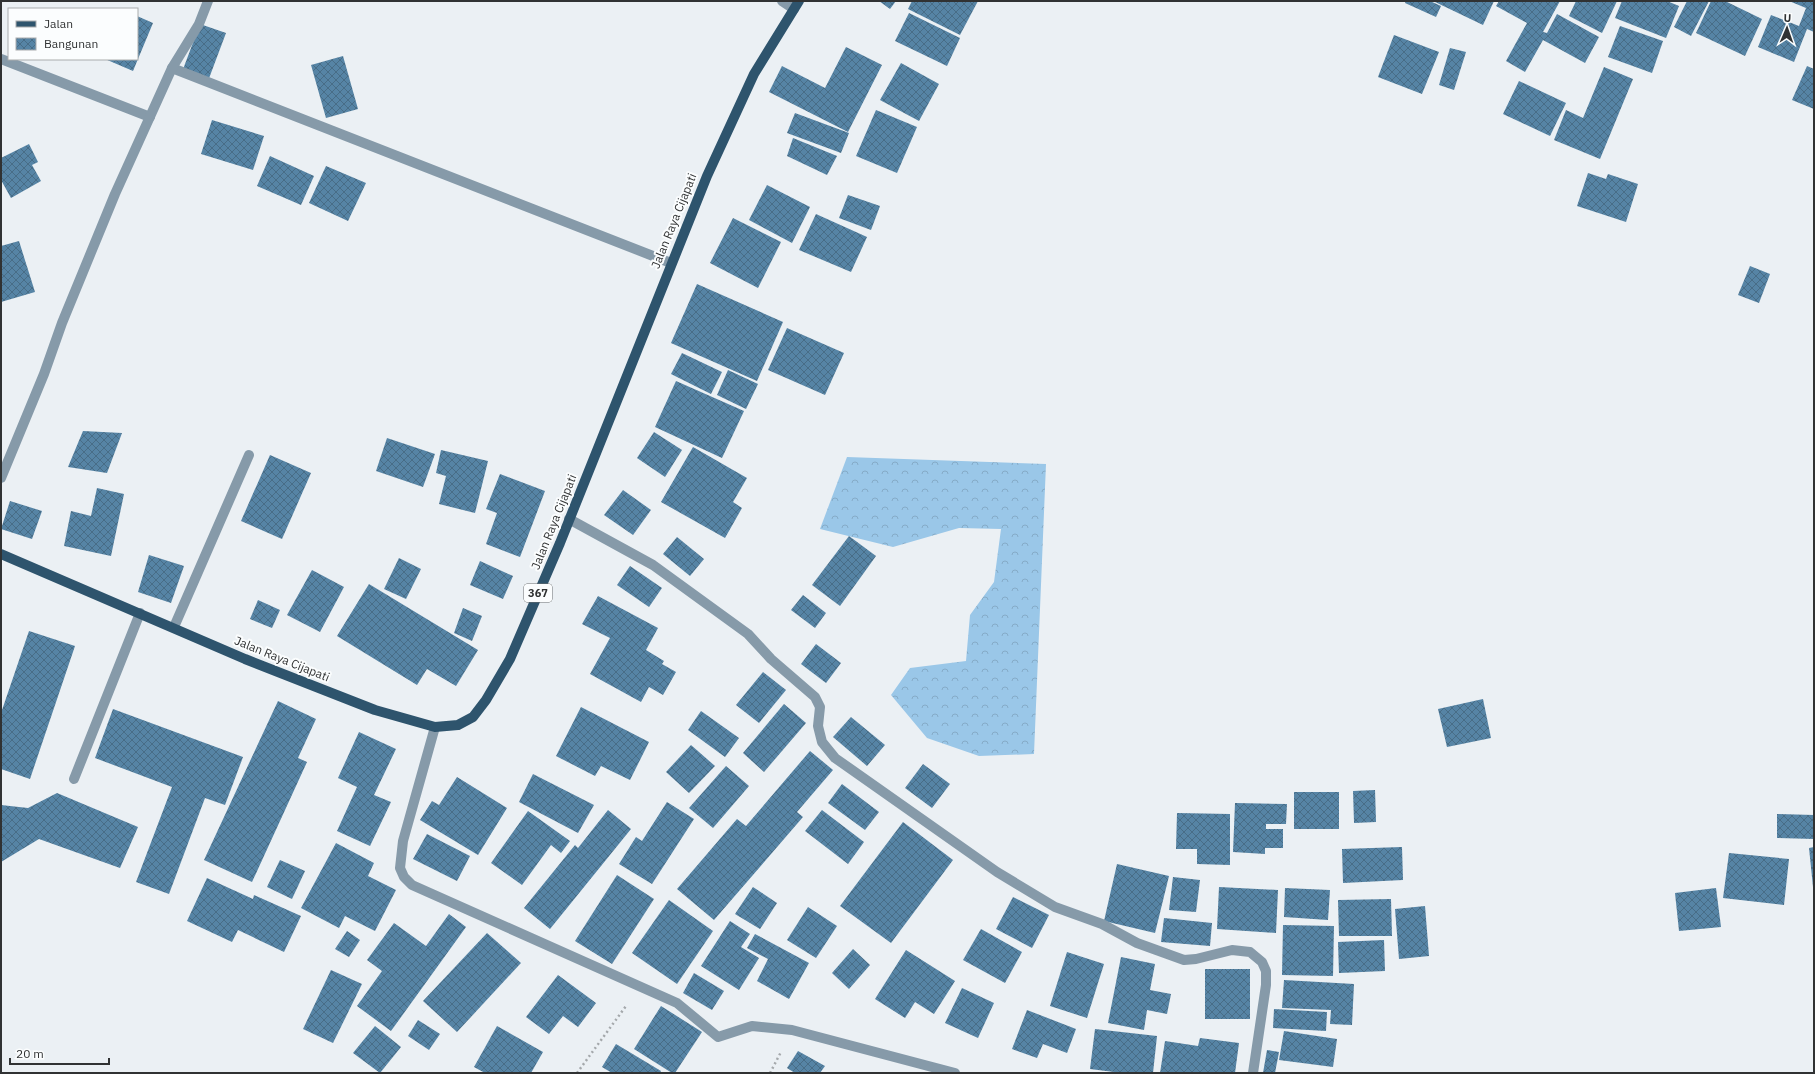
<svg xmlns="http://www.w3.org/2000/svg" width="1815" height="1074" viewBox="0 0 1815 1074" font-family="'IBM Plex Sans',sans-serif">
<defs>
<pattern id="forest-crowns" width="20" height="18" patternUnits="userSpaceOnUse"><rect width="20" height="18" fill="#9ac7e8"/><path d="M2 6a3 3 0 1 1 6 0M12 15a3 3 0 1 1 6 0" fill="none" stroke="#85abc7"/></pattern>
<pattern id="building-cross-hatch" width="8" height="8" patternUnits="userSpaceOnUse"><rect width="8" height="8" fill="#5684a5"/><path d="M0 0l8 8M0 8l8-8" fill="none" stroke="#486d87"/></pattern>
</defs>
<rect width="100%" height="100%" fill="#ebf0f4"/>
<polygon fill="url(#forest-crowns)" points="847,457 1046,464 1034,754 979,756 927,738 891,695 910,668 966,661 970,615 994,582 1001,529 959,528 893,547 820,529"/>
<g fill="url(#building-cross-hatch)">
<polygon points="879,1 896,1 890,9"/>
<polygon points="912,1 978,1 960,35 908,9"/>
<polygon points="1406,1 1430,1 1441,6 1436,17 1405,3"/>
<polygon points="1433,1 1494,1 1483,25"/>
<polygon points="1499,1 1560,1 1543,32 1547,33 1557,14 1599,37 1585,63 1543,40 1525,72 1506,61 1527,23 1496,6"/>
<polygon points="1576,1 1617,1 1602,33 1569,16"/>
<polygon points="1622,1 1667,1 1679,6 1666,38 1615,18"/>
<polygon points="1687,1 1709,1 1691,36 1674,27"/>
<polygon points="1711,1 1725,1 1762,19 1745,56 1696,33"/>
<polygon points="1789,1 1814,1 1814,32 1807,29 1794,62 1758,47 1771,15 1799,26 1806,8"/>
<polygon points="909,13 960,38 947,66 895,41"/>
<polygon points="137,16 153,23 133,71 105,59 137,59"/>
<polygon points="200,24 226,33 208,81 182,72"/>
<polygon points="1620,26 1663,41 1652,73 1608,57"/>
<polygon points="1394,35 1439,52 1422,94 1378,77"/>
<polygon points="846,47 882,65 848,132 769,92 782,66 825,88"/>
<polygon points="1450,48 1466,52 1454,90 1439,85"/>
<polygon points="343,56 358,109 326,118 311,65"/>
<polygon points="901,63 939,84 919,121 880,100"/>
<polygon points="1807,66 1814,69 1814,109 1792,100"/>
<polygon points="1604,67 1633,79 1600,159 1554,140 1566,110 1583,118"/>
<polygon points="1519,81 1566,103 1550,136 1503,114"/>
<polygon points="876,110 917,127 897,173 856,156"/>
<polygon points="795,113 849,133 841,153 787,133"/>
<polygon points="212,120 264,136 253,170 201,154"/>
<polygon points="793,138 837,156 827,175 787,156"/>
<polygon points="29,144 38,162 32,165 41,181 11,198 1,180 1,158"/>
<polygon points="270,156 314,176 301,205 257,186"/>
<polygon points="326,166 366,183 348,221 309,203"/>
<polygon points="1588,173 1606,179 1608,174 1638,184 1626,222 1577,206"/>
<polygon points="767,185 810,207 792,243 749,220"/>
<polygon points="848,195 880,206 871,230 839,218"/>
<polygon points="816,214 867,237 851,272 799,250"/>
<polygon points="733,218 781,242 758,288 710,263"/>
<polygon points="19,241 35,292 1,302 1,246"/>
<polygon points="1750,266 1770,274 1759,303 1738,295"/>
<polygon points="697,284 783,322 757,381 671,343"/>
<polygon points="787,328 844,353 825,395 768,370"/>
<polygon points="682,353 722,372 711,394 671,374"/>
<polygon points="728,370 758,384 746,409 717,395"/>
<polygon points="676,381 744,411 722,458 655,427"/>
<polygon points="83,431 122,433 107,473 68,467"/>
<polygon points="654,432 682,450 665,477 637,458"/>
<polygon points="387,438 435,454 423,487 376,471"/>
<polygon points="693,447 747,478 733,502 742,508 725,538 661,502"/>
<polygon points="441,450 488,461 475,513 439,504 446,476 436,473"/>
<polygon points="270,455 311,473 282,539 241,521"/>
<polygon points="500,474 545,491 520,557 486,544 497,513 486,509"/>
<polygon points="97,488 124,494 111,556 64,546 71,511 91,516"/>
<polygon points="623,490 651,510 633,535 604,515"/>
<polygon points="10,501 42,511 32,539 1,529"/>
<polygon points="849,536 876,556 840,606 812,585"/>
<polygon points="677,537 704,559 690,576 663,554"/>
<polygon points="149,555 184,566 171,603 138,592"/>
<polygon points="399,558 421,569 406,599 384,589"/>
<polygon points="480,561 513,576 503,599 470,585"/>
<polygon points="630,566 662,588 649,607 617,585"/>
<polygon points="312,570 344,587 320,632 287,615"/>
<polygon points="369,584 478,650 456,686 427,669 417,685 337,636"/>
<polygon points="803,595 826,613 815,628 791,610"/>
<polygon points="598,596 658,628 646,650 664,661 662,664 676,672 663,695 649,687 641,702 590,674 610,638 582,624"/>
<polygon points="258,600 280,610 272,628 250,619"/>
<polygon points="463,608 482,616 472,641 454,633"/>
<polygon points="29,631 75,646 30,779 1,769 1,713"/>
<polygon points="816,644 841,663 826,683 801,664"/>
<polygon points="763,672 786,690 759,723 736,705"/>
<polygon points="1483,699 1491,738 1447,747 1438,709"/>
<polygon points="278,701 316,719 298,758 307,762 252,882 204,860"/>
<polygon points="784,704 806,723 764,772 743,753"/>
<polygon points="581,707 649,742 630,780 601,766 595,776 556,756"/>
<polygon points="113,709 243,757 225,805 205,798 169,894 136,882 172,787 95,758"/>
<polygon points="701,711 739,738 725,757 688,730"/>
<polygon points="851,717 885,745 867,766 833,737"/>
<polygon points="359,732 396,749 374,795 391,802 370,846 337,831 357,787 338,778"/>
<polygon points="691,745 715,766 689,793 666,772"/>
<polygon points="810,751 833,770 797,812 803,817 714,920 677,889 737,819 746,826"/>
<polygon points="923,764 950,784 932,808 905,788"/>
<polygon points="726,766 749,786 713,828 689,808"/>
<polygon points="533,774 594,805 578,833 519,802"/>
<polygon points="457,777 507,808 478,855 420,820 432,801 439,805"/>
<polygon points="842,784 879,812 865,830 828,803"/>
<polygon points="1375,790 1376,822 1354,823 1353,791"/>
<rect x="1294" y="792" width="45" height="37"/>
<polygon points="57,793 138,827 120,868 39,839 1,862 1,805 28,808"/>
<polygon points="667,802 694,819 652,884 619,864 636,837 642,841"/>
<polygon points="1235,803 1287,804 1286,824 1266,824 1266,829 1283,829 1283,848 1265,848 1265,854 1233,852"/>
<polygon points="608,810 631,829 550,929 524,908 575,845 578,848"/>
<polygon points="822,810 864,842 848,864 805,831"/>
<polygon points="528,811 570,841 561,853 551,845 522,885 491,863"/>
<polygon points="1177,813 1230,814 1230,865 1197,864 1197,849 1176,849"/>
<polygon points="1777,814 1814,815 1814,839 1777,838"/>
<polygon points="903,822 953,860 891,943 840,906"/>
<polygon points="427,834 470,856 457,881 413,859"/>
<polygon points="336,843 374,863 368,876 396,890 375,931 345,916 339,928 301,908"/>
<polygon points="1402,847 1403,880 1343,883 1342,849"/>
<polygon points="1814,847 1814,887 1813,887 1809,848"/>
<polygon points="1729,853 1789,859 1784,905 1723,898"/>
<polygon points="280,860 305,871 292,899 267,887"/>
<polygon points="1117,864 1169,876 1155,933 1104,921"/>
<polygon points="617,875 654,899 612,964 575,941"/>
<polygon points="1173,877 1200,880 1196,912 1169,910"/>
<polygon points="207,878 253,899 254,895 301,916 284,952 238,930 232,942 187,921"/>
<polygon points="753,887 777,903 760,929 735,914"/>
<polygon points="1219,887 1278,890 1276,933 1217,929"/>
<polygon points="1285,888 1330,890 1328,920 1284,917"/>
<polygon points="1716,888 1721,927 1679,931 1675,893"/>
<polygon points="1013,897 1049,915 1032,948 996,929"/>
<polygon points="1391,899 1392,936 1339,936 1338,900"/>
<polygon points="669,900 713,931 677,984 632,953"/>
<polygon points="1425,906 1429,956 1399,959 1395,909"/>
<polygon points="808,907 837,926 816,958 787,940"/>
<polygon points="449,914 466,927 391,1031 357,1006 382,971 367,960 394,923 426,946"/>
<polygon points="1164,918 1212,923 1210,946 1161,942"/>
<polygon points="730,921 750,934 741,947 759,958 739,990 701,966"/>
<polygon points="1283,925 1334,926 1333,976 1282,975"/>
<polygon points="981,929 1022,952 1005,983 963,960"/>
<polygon points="347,931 360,940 349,957 335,949"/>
<polygon points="487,933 521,963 457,1032 423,1001"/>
<polygon points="755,934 809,963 789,999 757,981 768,959 747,948"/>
<polygon points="1384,940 1385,971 1339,973 1338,942"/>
<polygon points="853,949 870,965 849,989 832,973"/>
<polygon points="906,950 955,981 934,1014 915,1002 905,1018 875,999"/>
<polygon points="1067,952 1104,964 1087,1018 1050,1006"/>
<polygon points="1121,957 1155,964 1150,990 1171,994 1167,1014 1147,1010 1144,1030 1108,1023"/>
<rect x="1205" y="969" width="45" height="50"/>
<polygon points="331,970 362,984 333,1043 303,1029"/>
<polygon points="694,973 724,991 712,1010 683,993"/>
<polygon points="558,975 596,1003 578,1027 563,1016 549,1034 526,1017"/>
<polygon points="1284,980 1354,984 1352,1025 1330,1024 1331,1010 1282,1008"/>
<polygon points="962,988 994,1003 978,1038 945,1023"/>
<polygon points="661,1006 702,1032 675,1073 672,1073 634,1049"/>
<polygon points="1274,1009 1327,1012 1326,1031 1273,1028"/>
<polygon points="1027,1010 1076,1029 1067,1053 1043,1044 1037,1058 1012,1049"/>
<polygon points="418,1020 440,1034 429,1050 408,1036"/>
<polygon points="375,1026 401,1047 380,1073 353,1053"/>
<polygon points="497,1026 543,1052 531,1073 485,1073 474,1067"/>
<polygon points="1095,1029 1157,1036 1153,1073 1122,1073 1090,1069"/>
<polygon points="1284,1031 1337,1039 1333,1067 1279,1060"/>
<polygon points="1200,1038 1239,1043 1235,1073 1160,1073 1165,1041 1198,1046"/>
<polygon points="616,1044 661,1071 660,1073 612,1073 602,1067"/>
<polygon points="1267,1050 1279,1052 1275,1073 1263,1073"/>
<polygon points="798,1051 825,1066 820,1073 795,1073 787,1068"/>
</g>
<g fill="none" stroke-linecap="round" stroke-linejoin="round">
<g stroke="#a4a8ab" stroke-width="2.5" stroke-dasharray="2 3" stroke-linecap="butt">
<polyline points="577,1073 626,1006"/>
<polyline points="770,1073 781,1052"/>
</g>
<g stroke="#869aa9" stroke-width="10">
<polyline points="782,1 794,9"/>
<polyline points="1,59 150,117"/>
<polyline points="172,68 671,263"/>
<polyline points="1,478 44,374 62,323 115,194 172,68 199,24 208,1"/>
<polyline points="569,519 653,565 748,634 771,659 815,697 820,707 818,726 822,742 835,758 997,872 1055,907 1102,924 1137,943 1184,960 1196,959 1232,950 1250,952 1262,962 1266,971 1266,985 1253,1073"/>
<polyline points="174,627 249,455"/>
<polyline points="435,727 403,841 400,868 404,877 412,885 677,1003 718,1037 752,1026 792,1030 955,1073"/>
<polyline points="74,779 140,613"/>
</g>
<polyline stroke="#2e546d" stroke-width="10" points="1,554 245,659 375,710 435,727 458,725 473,717 486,700 510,659 560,543 707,176 754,74 799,1"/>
</g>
<g text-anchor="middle" stroke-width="4" stroke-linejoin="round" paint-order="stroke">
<rect fill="#fbfdfe" stroke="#6d6f70" stroke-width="1" x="524" y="584" width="28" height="18" rx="3"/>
<g font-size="11" font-weight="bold" fill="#303233">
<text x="538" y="597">367</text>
</g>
<g font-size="12" fill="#303233" stroke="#fbfdfe">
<text transform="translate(674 221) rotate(-68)" y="4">Jalan Raya Cijapati</text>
<text transform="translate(554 522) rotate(-68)" y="4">Jalan Raya Cijapati</text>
<text transform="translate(282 659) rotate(22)" y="4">Jalan Raya Cijapati</text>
</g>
</g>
<rect width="1815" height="1074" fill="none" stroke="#303233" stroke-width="4"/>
<rect x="8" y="8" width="130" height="52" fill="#fbfdfe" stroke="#aaacad"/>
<rect x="16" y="21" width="20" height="6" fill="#2e546d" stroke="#aaacad"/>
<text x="44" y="28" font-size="12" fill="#303233">Jalan</text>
<rect x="16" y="38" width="20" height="12" fill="url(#building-cross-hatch)" stroke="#aaacad"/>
<text x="44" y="48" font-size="12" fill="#303233">Bangunan</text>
<g transform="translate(1787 28) rotate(2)" stroke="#fbfdfe" stroke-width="3" paint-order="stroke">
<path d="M0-3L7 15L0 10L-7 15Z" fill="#303233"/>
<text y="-6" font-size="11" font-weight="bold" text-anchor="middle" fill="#303233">U</text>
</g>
<path d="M10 1058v6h99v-6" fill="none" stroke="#303233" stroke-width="2"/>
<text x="16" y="1058" font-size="12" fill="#303233" stroke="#fbfdfe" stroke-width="3" paint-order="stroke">20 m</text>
</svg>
